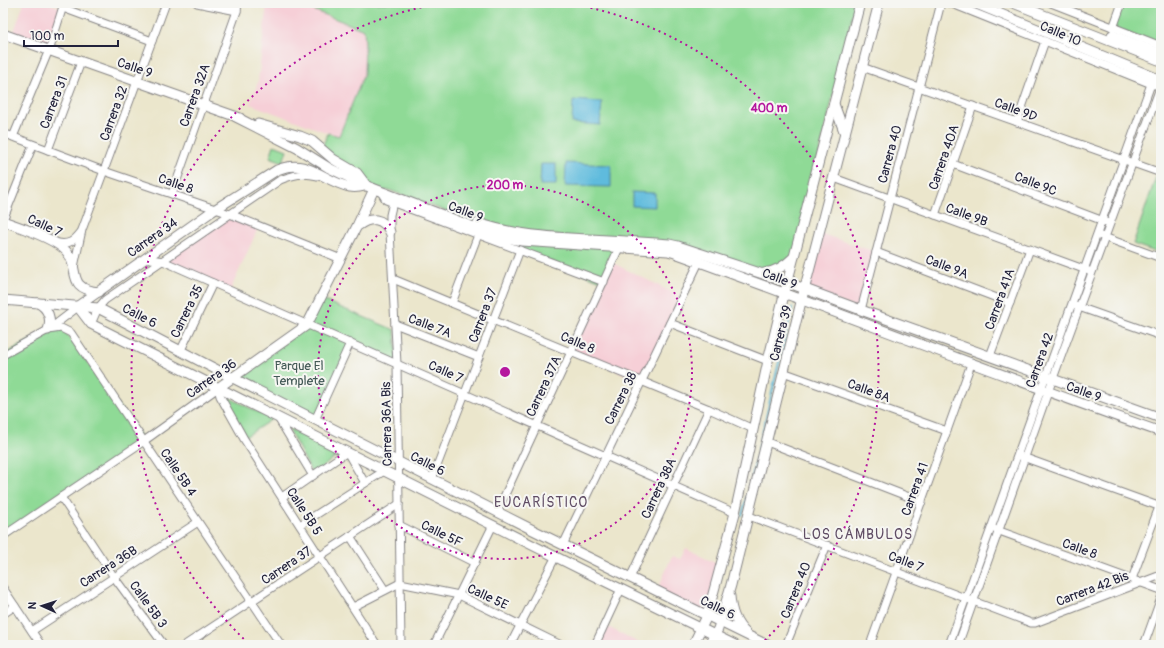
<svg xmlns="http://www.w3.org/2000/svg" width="1164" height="648" viewBox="0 0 1164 648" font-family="Pangolin,sans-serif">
<rect width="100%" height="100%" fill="#f6f6f2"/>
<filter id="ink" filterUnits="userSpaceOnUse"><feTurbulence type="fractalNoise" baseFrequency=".025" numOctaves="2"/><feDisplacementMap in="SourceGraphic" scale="8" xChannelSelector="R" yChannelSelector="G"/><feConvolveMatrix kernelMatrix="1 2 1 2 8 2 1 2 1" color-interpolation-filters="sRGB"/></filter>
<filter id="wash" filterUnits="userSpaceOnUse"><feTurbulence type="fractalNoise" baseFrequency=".012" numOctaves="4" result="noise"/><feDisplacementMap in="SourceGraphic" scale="16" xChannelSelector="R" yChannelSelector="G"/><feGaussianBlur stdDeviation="0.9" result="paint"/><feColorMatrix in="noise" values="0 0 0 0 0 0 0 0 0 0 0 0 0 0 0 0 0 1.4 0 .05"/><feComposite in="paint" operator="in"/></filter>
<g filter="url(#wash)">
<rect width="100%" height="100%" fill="#ebe6cc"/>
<g fill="#f6cfd7">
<polygon points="24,3 48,3 63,8 49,51 12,37"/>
<polygon points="267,3 316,3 313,10 364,30 365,43 364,74 339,137 250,104 258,82"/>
<polygon points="230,214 259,226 230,291 163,261"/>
<polygon points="819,233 876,252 861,310 805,289"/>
<polygon points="613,263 682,297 642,381 571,352"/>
<polygon points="686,548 721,565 707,616 657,591 672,556 680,559"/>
<polygon points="604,625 643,645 595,645"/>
</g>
<g fill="#8fda96" stroke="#587e68">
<polygon points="316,3 855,3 795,256 770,273 718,260 480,224 389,190 381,192 321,149 328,133 339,136 364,74 365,43 364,30 313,10"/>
<polygon points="1122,3 1161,3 1161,46 1113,28"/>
<polygon points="274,145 287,150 283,162 270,157"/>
<polygon points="1156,177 1161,178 1161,254 1133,244"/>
<polygon points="522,241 619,248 604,282 520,250"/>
<polygon points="320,299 395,330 397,364 350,343 315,420 233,378 307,325"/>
<polygon points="48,330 64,330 144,441 3,536 3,355"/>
<polygon points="226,396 272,419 245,437 223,398"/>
<polygon points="288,428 340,453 313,475"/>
</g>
<g fill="#5fbbdd" stroke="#406e8c">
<polygon points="573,100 602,102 600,125 572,123"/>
<polygon points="566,163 611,165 611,187 565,186"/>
<polygon points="541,164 556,164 556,185 540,185"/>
<polygon points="632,192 655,193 655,207 632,206"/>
</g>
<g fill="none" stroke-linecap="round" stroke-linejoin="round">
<g stroke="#5fbbdd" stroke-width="2">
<polyline points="752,477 792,308"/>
<polyline points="742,515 747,497"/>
</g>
</g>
</g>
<g filter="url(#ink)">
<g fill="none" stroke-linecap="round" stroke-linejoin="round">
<g stroke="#868484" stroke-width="9">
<g id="minor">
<polyline points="197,3 237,11"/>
<polyline points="950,3 1154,85"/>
<polyline points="1051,3 1161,46"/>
<polyline points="63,8 152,41"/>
<polyline points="1113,28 1122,3"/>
<polyline points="862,67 1161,173"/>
<polyline points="1017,122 1045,41"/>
<polyline points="3,133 104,171 230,214 341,259"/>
<polyline points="13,137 51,45 64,3"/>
<polyline points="48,150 81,62"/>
<polyline points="953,164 1106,222"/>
<polyline points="834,178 1089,271"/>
<polyline points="381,192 386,200 604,282"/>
<polyline points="172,194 237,11 238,3"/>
<polyline points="393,202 390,215 390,232 397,364 401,645"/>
<polyline points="935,215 973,106"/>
<polyline points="3,220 33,145"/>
<polyline points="1101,236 1161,258"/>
<path d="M58,243C69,245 74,241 81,232"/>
<polyline points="876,252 1010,303"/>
<polyline points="145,258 163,261 735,513"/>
<polyline points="74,267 82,230 166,3"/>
<polyline points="393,279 709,409 753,429"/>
<polyline points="452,303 478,235"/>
<polyline points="1076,306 1161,336"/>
<polyline points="861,310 941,3"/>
<polyline points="670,323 768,361"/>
<path d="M91,324L98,308L105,300L280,180C293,175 303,172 317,176"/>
<polyline points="395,324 479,357"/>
<polyline points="48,330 61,328 71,333 281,645"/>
<polyline points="181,350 213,283"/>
<polyline points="3,355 48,330 78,307"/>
<polyline points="990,356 1030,249"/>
<polyline points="783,372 947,431"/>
<polyline points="278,418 313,476"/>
<polyline points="315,420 350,343"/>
<polyline points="767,442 922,502"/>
<polyline points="1020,456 1161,507"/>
<polyline points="432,479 520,250"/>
<polyline points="61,497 114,577 164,645"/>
<polyline points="282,497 347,452 365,483"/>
<polyline points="497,512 619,248"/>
<polyline points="749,516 1031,623 1035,623 1161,575"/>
<polyline points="300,525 384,471"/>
<polyline points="399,525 475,563"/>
<polyline points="994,529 1161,590"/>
<polyline points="3,536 144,441 218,388 220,396 244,439 377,645"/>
<polyline points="350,536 385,590"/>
<polyline points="563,545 699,262"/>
<polyline points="630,578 709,409"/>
<polyline points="1132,579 1159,507"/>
<polyline points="3,588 41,645"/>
<polyline points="353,607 400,583 459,595 561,645"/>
<polyline points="3,614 15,606"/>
<polyline points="32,631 198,522"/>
<polyline points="185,645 399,504"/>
<polyline points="434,645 493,525"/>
<polyline points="510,645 556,556"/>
<polyline points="595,645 621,589"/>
<polyline points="786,645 827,545"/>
<polyline points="870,645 971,364"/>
<polyline points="949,645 1151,84"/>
<polyline points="958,645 1048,392 1160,88"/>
<polyline points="1144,645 1161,598"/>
</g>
</g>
<g stroke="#868484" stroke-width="11">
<g id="major">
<polyline points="974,3 1161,80"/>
<polyline points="1013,3 1161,61"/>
<polyline points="3,34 240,118"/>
<polyline points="1112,35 1161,54"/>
<polyline points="834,104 845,134"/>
<path d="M236,117L297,148L329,168L367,186L497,236L522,241L668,251L675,253C838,312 998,375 1161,432"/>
<polyline points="258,124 300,136 312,141 333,159 357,173 366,185"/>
<path d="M3,221C20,227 57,239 67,252C81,270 65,288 99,292"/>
<path d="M478,223C513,235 550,237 587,239C614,240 642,242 669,244L678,246L781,280L861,310L1161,418"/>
<path d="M359,225C370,217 383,217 390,232"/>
<path d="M764,273C776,272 785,266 794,257"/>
<polyline points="3,300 98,308 225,374 533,530 767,645"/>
<path d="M38,303C48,308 52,319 48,330"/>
<path d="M78,306L211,212L277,170C309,157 321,181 350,187C354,188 361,187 365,186"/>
<polyline points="78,307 91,324 97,327 590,574 735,645"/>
<polyline points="218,388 307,325 357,226 374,189"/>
<path d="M730,596C731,611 735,623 746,633"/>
<polyline points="693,645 707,616 735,513 768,361 783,299 860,3"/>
<polyline points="709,645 718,629 731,585 800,306 879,3"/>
</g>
</g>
<use href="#minor" stroke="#fff" stroke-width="7"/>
<use href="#major" stroke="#fff" stroke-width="9"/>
</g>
</g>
<g fill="none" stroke="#b5179e" stroke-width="2" stroke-dasharray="2 4">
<circle cx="505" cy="372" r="187"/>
<path d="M248 643A374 374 0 0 1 443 3M567 3A374 374 0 0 1 762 643"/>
</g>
<g text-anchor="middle" stroke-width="4" stroke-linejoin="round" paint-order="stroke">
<g font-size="13" fill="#22223b" stroke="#f6f6f2">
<text transform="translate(1061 33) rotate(23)" y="5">Calle 10</text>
<text transform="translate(135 67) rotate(19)" y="5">Calle 9</text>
<text transform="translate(194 95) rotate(-70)" y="5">Carrera 32A</text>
<text transform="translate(53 102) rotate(-69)" y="5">Carrera 31</text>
<text transform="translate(1016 109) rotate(20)" y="5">Calle 9D</text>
<text transform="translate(113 113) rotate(-70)" y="5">Carrera 32</text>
<text transform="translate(889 154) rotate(-75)" y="5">Carrera 40</text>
<text transform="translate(943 157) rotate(-71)" y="5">Carrera 40A</text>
<text transform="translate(176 183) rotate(19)" y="5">Calle 8</text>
<text transform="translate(1036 183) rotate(21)" y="5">Calle 9C</text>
<text transform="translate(466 211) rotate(21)" y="5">Calle 9</text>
<text transform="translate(967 214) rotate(20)" y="5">Calle 9B</text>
<text transform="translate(45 225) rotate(25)" y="5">Calle 7</text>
<text transform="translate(152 237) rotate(-35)" y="5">Carrera 34</text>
<text transform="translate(947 266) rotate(21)" y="5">Calle 9A</text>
<text transform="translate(780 278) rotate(21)" y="5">Calle 9</text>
<text transform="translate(999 299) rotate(-70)" y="5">Carrera 41A</text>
<text transform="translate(186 311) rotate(-64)" y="5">Carrera 35</text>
<text transform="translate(140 315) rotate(27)" y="5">Calle 6</text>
<text transform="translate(482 315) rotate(-69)" y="5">Carrera 37</text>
<text transform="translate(430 325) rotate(21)" y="5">Calle 7A</text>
<text transform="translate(780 333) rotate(-76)" y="5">Carrera 39</text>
<text transform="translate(578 342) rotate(23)" y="5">Calle 8</text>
<text transform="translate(1039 360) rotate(-70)" y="5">Carrera 42</text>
<text transform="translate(446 371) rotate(24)" y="5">Calle 7</text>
<text transform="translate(211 378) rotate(-35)" y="5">Carrera 36</text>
<text transform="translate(543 386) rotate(-65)" y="5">Carrera 37A</text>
<text transform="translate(869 390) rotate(20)" y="5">Calle 8A</text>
<text transform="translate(1084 391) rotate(20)" y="5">Calle 9</text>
<text transform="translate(620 398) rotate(-64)" y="5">Carrera 38</text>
<text transform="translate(386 424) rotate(-91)" y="5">Carrera 36A Bis</text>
<text transform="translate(428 463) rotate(27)" y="5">Calle 6</text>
<text transform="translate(179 472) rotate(56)" y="5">Calle 5B 4</text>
<text transform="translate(658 488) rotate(-65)" y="5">Carrera 38A</text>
<text transform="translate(914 489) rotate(-70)" y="5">Carrera 41</text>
<text transform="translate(305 511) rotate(57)" y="5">Calle 5B 5</text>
<text transform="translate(442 533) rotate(26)" y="5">Calle 5F</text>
<text transform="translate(1080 548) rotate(20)" y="5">Calle 8</text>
<text transform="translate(906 561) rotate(21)" y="5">Calle 7</text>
<text transform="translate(286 565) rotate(-34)" y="5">Carrera 37</text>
<text transform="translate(108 566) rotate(-33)" y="5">Carrera 36B</text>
<text transform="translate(1092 588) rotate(-21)" y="5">Carrera 42 Bis</text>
<text transform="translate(795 590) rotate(-68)" y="5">Carrera 40</text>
<text transform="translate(488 596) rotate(25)" y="5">Calle 5E</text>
<text transform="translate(149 604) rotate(54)" y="5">Calle 5B 3</text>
<text transform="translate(718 607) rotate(26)" y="5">Calle 6</text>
</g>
<g font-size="13" fill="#435956" stroke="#f6f6f2">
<text x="299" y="370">Parque El<tspan x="299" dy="15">Templete</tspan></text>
</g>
<g font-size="14" letter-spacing="1" fill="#604d65" stroke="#f6f6f2">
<text x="541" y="507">EUCARÍSTICO</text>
<text x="858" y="539">LOS CÁMBULOS</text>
</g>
</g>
<circle cx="505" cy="372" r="6" fill="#b5179e" stroke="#f6f6f2" stroke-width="2"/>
<g font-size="12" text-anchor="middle" font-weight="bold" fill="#b5179e" stroke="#f6f6f2" stroke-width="4" stroke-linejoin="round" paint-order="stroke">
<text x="769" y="112">400 m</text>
<text x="505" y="189">200 m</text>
</g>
<rect width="1164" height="648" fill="none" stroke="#f6f6f2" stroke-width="16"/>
<g transform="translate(42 606) rotate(273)" stroke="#f6f6f2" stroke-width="3" paint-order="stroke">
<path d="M0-3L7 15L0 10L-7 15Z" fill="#22223b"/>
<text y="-6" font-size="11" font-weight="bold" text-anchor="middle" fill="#22223b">N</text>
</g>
<path d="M24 40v6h94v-6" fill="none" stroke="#22223b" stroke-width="2"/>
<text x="30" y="40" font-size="12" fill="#22223b" stroke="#f6f6f2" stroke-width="3" paint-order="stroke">100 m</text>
</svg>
